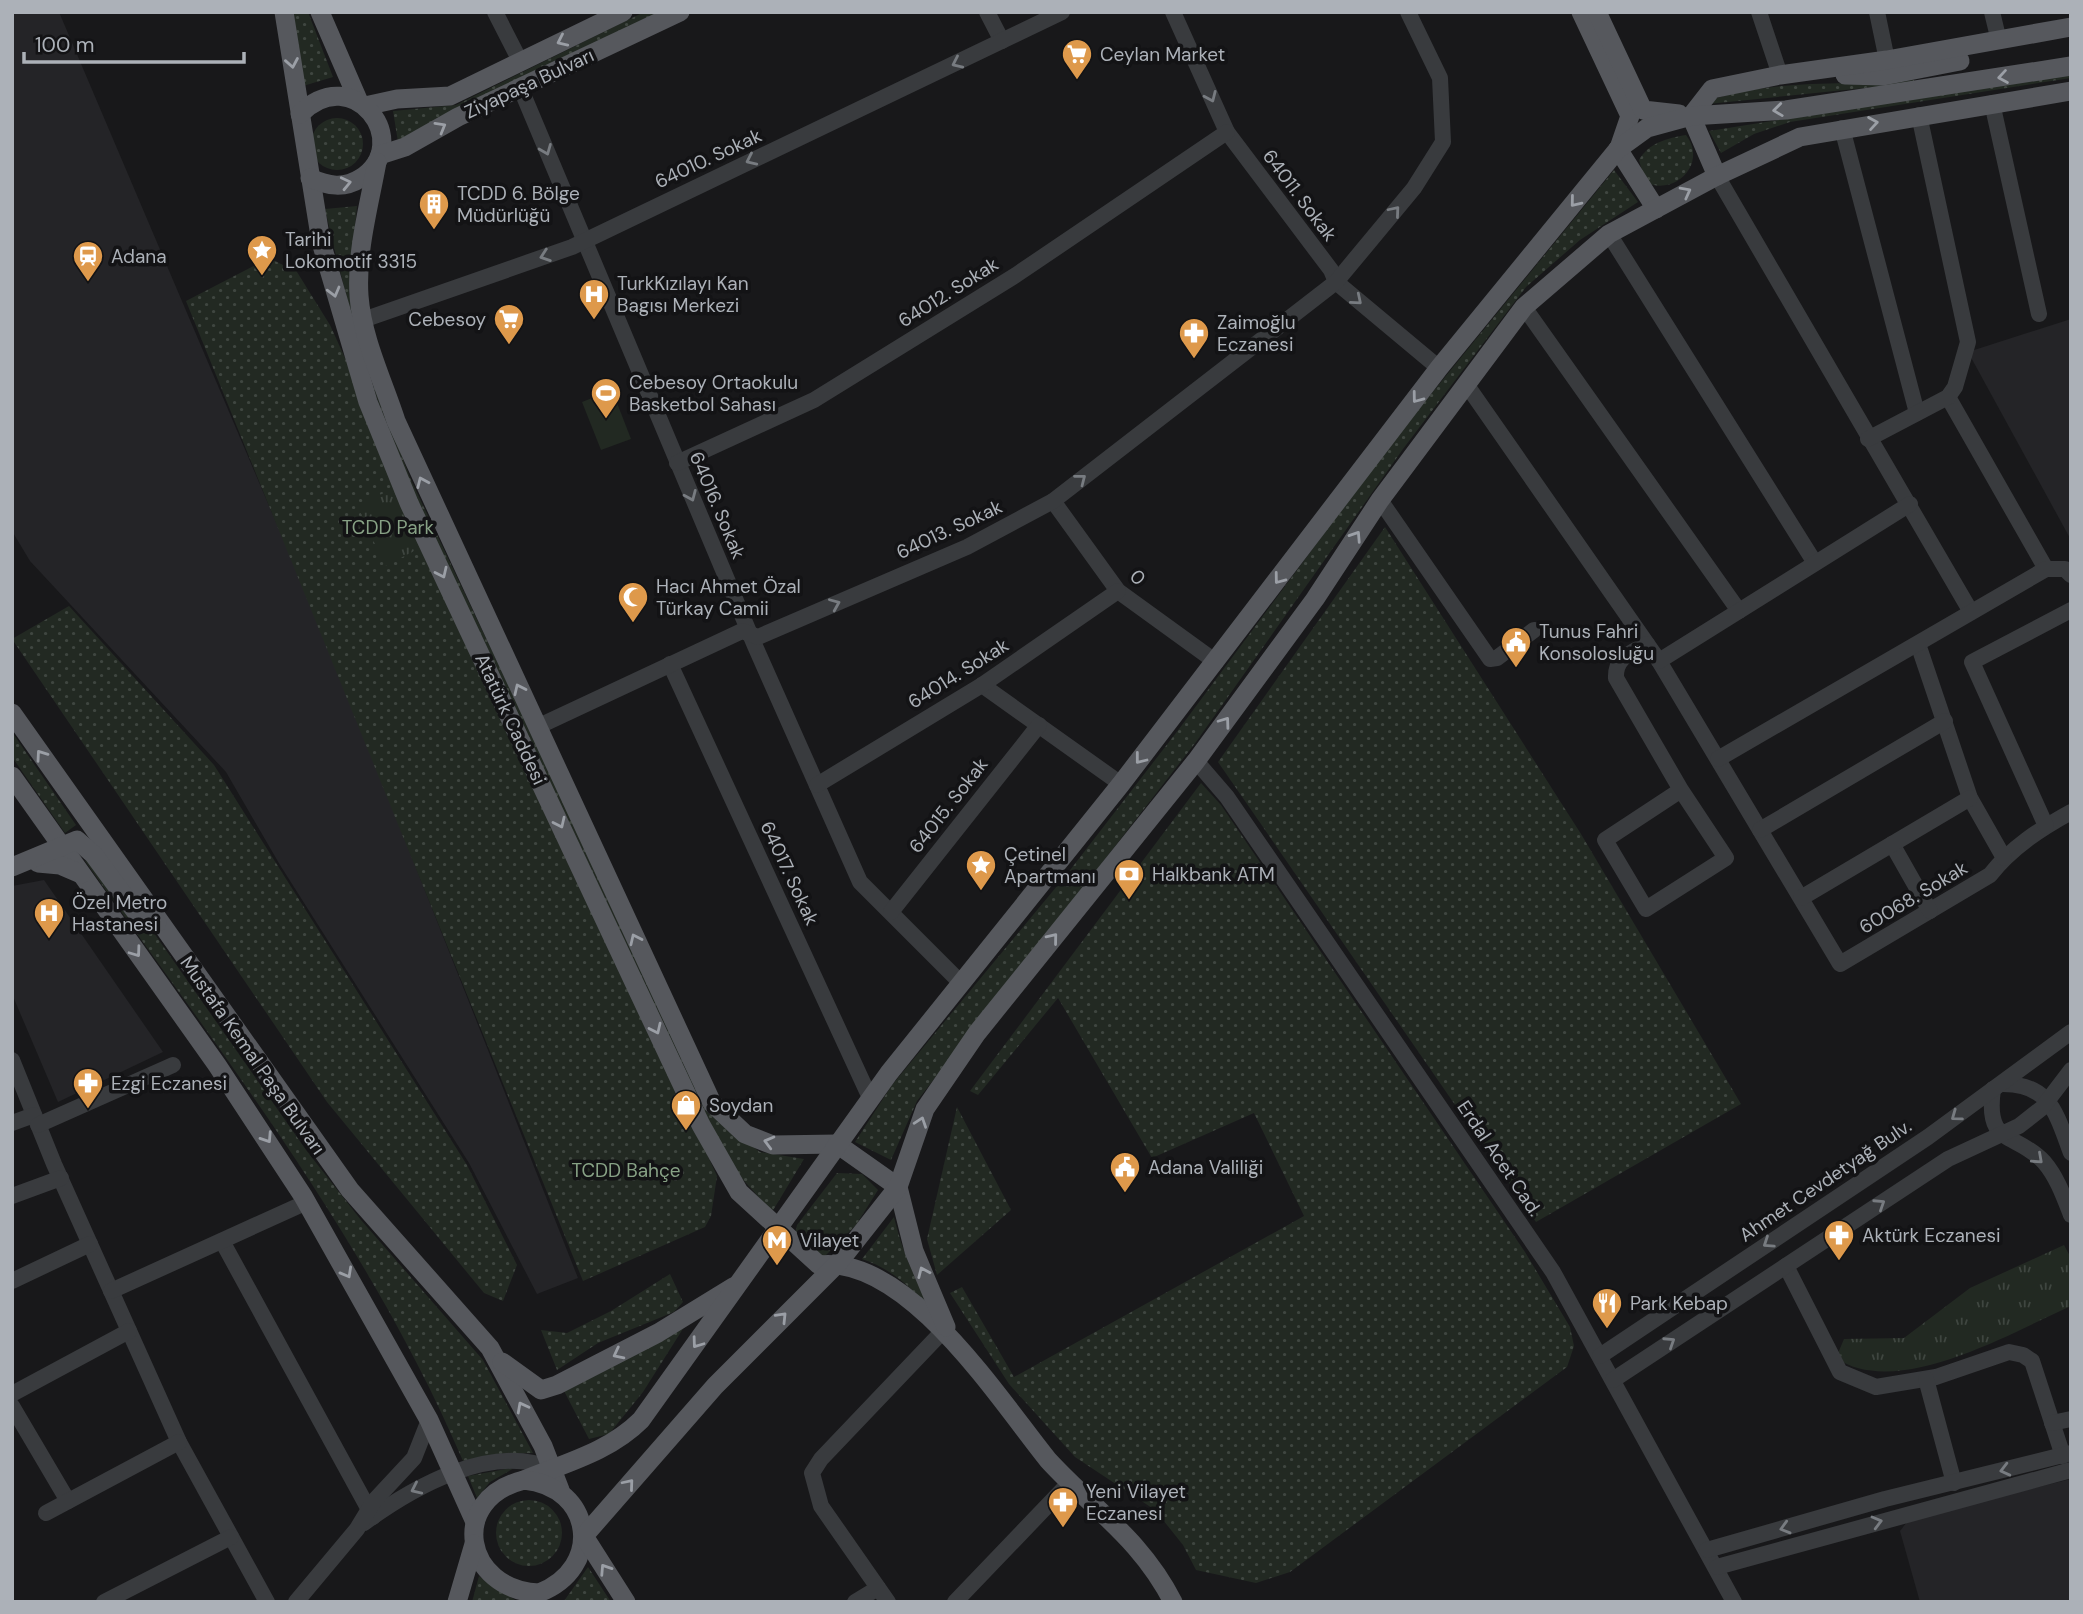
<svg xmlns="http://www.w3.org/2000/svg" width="2083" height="1614" viewBox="0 0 2083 1614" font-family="'DM Sans',sans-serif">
<defs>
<pattern id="grass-dots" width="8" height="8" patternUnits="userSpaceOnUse" patternTransform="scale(1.75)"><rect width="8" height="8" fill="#222922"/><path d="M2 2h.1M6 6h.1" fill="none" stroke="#3f4640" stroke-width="1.8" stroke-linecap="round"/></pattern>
<pattern id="park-tufts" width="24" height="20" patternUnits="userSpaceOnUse" patternTransform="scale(1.75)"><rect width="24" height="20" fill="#222922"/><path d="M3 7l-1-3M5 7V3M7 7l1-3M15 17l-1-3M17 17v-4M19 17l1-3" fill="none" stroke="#3f4640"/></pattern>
</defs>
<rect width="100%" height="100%" fill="#18181a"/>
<g fill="#242427">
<polygon points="12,12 59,12 324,635 578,1278 537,1294 469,1163 280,865 226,772 30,561 12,531"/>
<polygon points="2071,319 2071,540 1968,352"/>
<polygon points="44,880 163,1052 58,1102 12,994 12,886"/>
<polygon points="2071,1479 2071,1602 1920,1602 1900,1531 1910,1518"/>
</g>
<g fill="url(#grass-dots)">
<polygon points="293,12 308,12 333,77 303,86"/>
<polygon points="644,12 663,12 398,142 393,111 456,105"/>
<polygon points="2071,74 2071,78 1790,122 1754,134 1721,153 1709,131"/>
<path d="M1914,80V83L1708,104L1707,101C1773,78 1845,86 1914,80Z"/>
<circle cx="337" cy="144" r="26"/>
<path d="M1686,135C1708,163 1675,197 1645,182L1639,160C1648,143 1668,138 1686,135Z"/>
<polygon points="1614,170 1638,202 1580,240 1526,287 1403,449 1196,742 917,1101 891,1160 855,1142 892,1085 1067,874 1179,729 1392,442"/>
<path d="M357,206L349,294L371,376L411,480L713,1117L760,1152L804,1159L772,1212L737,1173L707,1119L407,483C373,394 346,302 325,209Z"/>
<polygon points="269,258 297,272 330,325 717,1176 711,1216 705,1227 583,1281 186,301"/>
<polygon points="1385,527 1581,834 1741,1104 1536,1222 1218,762"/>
<polygon points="69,606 214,765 467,1165 517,1265 503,1301 484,1293 327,1102 12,639"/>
<polygon points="12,732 76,825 65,833 12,757"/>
<polygon points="1201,783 1221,805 1525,1252 1570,1327 1574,1346 1567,1367 1290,1572 1256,1583 1196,1570 1183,1545 1155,1510 1075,1457 1009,1384 950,1293 962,1287 1014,1377 1304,1216 1254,1113 1152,1158 1058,998 978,1095 970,1091"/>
<path d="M90,856L129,910L154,933L306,1150L361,1220L483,1360L533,1453L498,1454L463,1461C370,1243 221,1053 85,861Z"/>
<polygon points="957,1107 1011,1210 937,1275 927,1239"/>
<polygon points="837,1173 862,1174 878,1190 856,1225 824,1257 795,1234 797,1225"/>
<path d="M894,1217C903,1255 917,1285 938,1318C916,1292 895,1270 862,1259Z"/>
<polygon points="670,1274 683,1302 674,1312 598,1343 557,1370 541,1330 567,1333 611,1311"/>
<polygon points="686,1324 643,1392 609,1434 589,1439 563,1389"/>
<polygon points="516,1467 490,1482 477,1498 468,1476"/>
<circle cx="529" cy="1533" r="33"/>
<polygon points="588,1567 611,1602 565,1602 564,1601"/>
<polygon points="479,1576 518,1602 472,1602"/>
</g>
<g fill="url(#park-tufts)">
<polygon points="393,489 420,548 385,566 357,505"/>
<path d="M2064,1245L2071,1258V1306C2012,1332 1897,1400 1836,1358L1844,1339L1904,1338L1970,1288Z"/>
</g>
<polygon fill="#222922" points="612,390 631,439 601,450 582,402"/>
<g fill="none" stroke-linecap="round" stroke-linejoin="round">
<g stroke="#393b3e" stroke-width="16">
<polyline points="495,12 520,61"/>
<polyline points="987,12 1002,41"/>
<polyline points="1173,12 1227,132 1331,270 1336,282 1439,368"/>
<polyline points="1759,12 1780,75"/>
<polyline points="1877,12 1887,60"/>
<polyline points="1992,12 1999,41"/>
<polyline points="520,87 755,646 860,882 962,984"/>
<polyline points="1992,103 2039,314"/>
<polyline points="1842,128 1917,413"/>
<polyline points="1717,176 1971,612"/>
<polyline points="1609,234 1815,563"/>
<polyline points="1524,307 1739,611"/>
<polyline points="363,320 572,247 1062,12"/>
<path d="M1466,384L1659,661L1840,964L1990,875C2011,848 2040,829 2071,812"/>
<polyline points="1948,397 2046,569"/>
<polyline points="1868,439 1948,397 1955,387 1968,342 1919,115"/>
<polyline points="677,463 814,400 1016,275 1227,132"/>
<polyline points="1380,500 1490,659 1497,658 1534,630"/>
<polyline points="1053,501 1118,591 1216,662"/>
<path d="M1647,644C1631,653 1615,657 1616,678L1681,790L1726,858L1646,909L1605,840L1681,790"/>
<polyline points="1918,644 1970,798 2004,858"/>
<polyline points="1659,661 1910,504"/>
<polyline points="670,664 871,1100"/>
<polyline points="982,685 1121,784"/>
<polyline points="537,727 742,631 758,637 967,547 1053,501 1336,282 1414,188 1443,142 1440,78 1408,12"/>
<polyline points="1718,759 2046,569 2065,569 2071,575"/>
<polyline points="1196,761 1227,797 1553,1272 1734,1602"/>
<polyline points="817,785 982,685 1118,591"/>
<polyline points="2046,826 1972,662 2071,610"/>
<polyline points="1760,830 1945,721"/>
<polyline points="1892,844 1930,911"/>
<polyline points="1801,898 1970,798"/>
<polyline points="891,912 1039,725"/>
<polyline points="12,1060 54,1164 179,1442 267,1602"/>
<path d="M2001,1084C2050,1083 2056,1113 2071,1153"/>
<path d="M1993,1089C1985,1147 2015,1131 2044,1162C2057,1177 2064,1197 2071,1215"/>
<polyline points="12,1123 34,1115"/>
<polyline points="38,1125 173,1065"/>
<polyline points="12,1196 61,1178"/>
<polyline points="222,1241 373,1517"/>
<polyline points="1786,1266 1840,1372 1876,1387 1936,1377 2009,1352 2023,1355 2032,1361 2063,1456"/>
<polyline points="12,1281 90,1244"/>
<polyline points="111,1291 307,1202"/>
<polyline points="1600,1356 1928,1137 2071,1032"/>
<polyline points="1926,1379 1954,1483"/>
<polyline points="1613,1380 1948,1159 2019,1126 2042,1108 2071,1070"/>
<polyline points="12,1394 129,1331"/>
<polyline points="12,1406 68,1501"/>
<polyline points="2052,1423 2071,1419"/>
<polyline points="46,1513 179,1442"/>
<path d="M364,1523C412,1488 491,1442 552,1469"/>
<polyline points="1707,1550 1885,1499 2071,1453"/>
<polyline points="1717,1567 2071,1470"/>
<polyline points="104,1602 231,1537"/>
<polyline points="296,1602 357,1529 374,1501 414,1458 429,1420"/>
<polyline points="855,1602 878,1588"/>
<polyline points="888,1602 821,1506 812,1473 821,1459 943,1331"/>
<polyline points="955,1602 1069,1483"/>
</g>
<g stroke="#56585d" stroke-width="19">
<path d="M284,12L321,242L368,402L409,503L701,1125L739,1192L819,1265C907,1255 998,1398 1048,1460C1094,1510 1141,1539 1173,1602"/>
<polyline points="320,12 359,102"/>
<polyline points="1581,12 1630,116 1619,148"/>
<polyline points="1597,12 1643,110 1679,114"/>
<polyline points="1845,75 1883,76 1960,61"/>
<polyline points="365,106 397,99 450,96 623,12"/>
<path d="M300,114C353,60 415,143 361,178C344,189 328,186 310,178"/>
<polyline points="1691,116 1712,89 1780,75 1887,60 2071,27"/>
<polyline points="1691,116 1717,176"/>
<polyline points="1618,149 1656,209"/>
<polyline points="380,155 405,147 458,117 680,12"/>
<path d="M377,162C369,206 356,252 359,296C362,338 383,381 396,421L712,1103L745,1134L773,1145L837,1144"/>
<polyline points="12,713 350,1190 490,1348 543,1446 560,1490"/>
<polyline points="12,776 217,1065 303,1196 429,1420 475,1522"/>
<polyline points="38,863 60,865 81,874"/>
<polyline points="12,867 77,840 94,855 136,912 157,923"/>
<polyline points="837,1144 898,1187 914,1251 946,1327"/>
<polyline points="502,1362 541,1390 557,1385 658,1333 733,1287"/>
<path d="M524,1480C565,1463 609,1452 641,1420L889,1073L1121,784L1439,368L1618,149L1647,128L1691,116L1786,110L2071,66"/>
<path d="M524,1480C594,1487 604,1568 539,1593C464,1590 447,1499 524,1480Z"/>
<polyline points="457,1602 474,1544"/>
<polyline points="626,1602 584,1536 715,1386 838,1263 898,1187 925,1109 977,1033 1196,761 1315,599 1380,500 1524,307 1609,234 1717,176 1800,137 2071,91"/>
</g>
</g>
<defs><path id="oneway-chevron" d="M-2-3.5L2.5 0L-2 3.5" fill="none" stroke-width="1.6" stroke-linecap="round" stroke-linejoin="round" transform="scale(1.75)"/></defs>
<g stroke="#9b9fa6">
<use href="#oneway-chevron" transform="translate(562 41) rotate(155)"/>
<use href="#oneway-chevron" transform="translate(292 63) rotate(80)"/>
<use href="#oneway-chevron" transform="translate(2003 77) rotate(171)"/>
<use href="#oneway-chevron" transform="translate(1778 110) rotate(173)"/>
<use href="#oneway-chevron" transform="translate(1873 123) rotate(-9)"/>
<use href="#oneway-chevron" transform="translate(441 127) rotate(-30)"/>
<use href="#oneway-chevron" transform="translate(346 183) rotate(-13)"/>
<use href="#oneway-chevron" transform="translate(1686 192) rotate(-28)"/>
<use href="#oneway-chevron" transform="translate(1575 202) rotate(129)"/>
<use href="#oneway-chevron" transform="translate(334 292) rotate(75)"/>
<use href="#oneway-chevron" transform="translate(1417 398) rotate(127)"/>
<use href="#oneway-chevron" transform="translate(422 482) rotate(-114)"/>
<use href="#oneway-chevron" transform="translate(1356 536) rotate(-57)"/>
<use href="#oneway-chevron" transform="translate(442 573) rotate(65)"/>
<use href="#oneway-chevron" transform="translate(1279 579) rotate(127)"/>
<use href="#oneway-chevron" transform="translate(519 689) rotate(-115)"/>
<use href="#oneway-chevron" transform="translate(1225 722) rotate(-54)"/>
<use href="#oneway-chevron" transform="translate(41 755) rotate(-125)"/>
<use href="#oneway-chevron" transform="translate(1140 759) rotate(128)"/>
<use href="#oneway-chevron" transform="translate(560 823) rotate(65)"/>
<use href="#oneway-chevron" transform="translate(1053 938) rotate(-51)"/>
<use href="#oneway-chevron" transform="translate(635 939) rotate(-115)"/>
<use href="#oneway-chevron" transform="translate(136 952) rotate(54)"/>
<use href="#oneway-chevron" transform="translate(656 1029) rotate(65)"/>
<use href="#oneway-chevron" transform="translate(921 1122) rotate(-71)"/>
<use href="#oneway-chevron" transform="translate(267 1138) rotate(57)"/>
<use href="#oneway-chevron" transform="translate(769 1142) rotate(-165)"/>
<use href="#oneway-chevron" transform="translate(923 1272) rotate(-114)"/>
<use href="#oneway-chevron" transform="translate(347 1273) rotate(61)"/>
<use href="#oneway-chevron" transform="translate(782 1317) rotate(-46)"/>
<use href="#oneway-chevron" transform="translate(697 1343) rotate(126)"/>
<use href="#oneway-chevron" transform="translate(618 1354) rotate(153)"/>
<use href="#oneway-chevron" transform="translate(522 1407) rotate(-118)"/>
<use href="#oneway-chevron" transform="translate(629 1484) rotate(-50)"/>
<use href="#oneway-chevron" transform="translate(605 1569) rotate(-123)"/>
</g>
<g stroke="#787c81">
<use href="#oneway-chevron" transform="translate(957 63) rotate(155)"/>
<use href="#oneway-chevron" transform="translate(1211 97) rotate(66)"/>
<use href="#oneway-chevron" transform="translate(546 150) rotate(68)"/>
<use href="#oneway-chevron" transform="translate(751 160) rotate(155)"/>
<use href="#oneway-chevron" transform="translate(1395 211) rotate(-50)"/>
<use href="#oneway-chevron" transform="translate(545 256) rotate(161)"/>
<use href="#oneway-chevron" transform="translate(1357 300) rotate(40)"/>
<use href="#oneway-chevron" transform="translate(1081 479) rotate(-38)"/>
<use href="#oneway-chevron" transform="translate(691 496) rotate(67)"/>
<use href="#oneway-chevron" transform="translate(835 604) rotate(-23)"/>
<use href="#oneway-chevron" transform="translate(1956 1116) rotate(144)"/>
<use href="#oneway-chevron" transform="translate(2038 1159) rotate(42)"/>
<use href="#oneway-chevron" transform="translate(1880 1204) rotate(-33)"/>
<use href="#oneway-chevron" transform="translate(1768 1243) rotate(146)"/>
<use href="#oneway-chevron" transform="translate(1670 1342) rotate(-33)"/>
<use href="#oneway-chevron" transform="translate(2005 1470) rotate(166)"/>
<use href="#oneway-chevron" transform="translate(416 1489) rotate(155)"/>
<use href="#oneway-chevron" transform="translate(1877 1522) rotate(-15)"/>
<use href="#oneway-chevron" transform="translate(1785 1528) rotate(164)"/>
</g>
<defs>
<g id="supermarket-pin" transform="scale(1.575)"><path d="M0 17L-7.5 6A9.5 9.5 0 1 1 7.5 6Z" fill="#de994b" stroke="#131315"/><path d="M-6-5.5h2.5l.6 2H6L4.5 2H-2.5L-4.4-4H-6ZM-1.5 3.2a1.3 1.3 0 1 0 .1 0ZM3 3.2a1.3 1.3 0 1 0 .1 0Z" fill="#fff"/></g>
<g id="building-pin" transform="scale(1.575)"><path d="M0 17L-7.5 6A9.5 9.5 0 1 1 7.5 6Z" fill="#de994b" stroke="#131315"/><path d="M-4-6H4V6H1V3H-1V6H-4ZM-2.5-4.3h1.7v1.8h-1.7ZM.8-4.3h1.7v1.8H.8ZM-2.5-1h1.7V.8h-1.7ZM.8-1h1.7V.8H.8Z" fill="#fff"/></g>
<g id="sight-pin" transform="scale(1.575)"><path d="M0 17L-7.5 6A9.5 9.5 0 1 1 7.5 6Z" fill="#de994b" stroke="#131315"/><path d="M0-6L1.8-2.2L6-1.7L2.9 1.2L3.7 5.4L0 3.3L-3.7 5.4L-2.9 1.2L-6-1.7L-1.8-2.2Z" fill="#fff"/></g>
<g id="station-pin" transform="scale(1.575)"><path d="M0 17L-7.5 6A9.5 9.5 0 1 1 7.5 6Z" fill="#de994b" stroke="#131315"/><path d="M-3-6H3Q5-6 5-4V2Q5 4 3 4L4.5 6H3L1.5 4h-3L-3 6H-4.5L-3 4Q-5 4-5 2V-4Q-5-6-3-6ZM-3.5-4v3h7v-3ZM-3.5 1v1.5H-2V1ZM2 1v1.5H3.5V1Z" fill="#fff"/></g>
<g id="hospital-pin" transform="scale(1.575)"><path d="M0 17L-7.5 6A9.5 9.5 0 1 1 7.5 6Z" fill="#de994b" stroke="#131315"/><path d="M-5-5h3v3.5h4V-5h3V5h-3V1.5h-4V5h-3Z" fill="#fff"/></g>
<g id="pharmacy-pin" transform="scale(1.575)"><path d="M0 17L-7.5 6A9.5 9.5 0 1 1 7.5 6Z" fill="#de994b" stroke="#131315"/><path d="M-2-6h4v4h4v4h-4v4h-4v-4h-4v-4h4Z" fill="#fff"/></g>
<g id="stadium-pin" transform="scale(1.575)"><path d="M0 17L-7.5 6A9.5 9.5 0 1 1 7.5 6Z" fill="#de994b" stroke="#131315"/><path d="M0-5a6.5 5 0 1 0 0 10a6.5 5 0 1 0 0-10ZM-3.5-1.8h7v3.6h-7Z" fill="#fff"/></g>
<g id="mosque-pin" transform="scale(1.575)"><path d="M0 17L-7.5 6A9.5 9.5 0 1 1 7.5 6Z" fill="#de994b" stroke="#131315"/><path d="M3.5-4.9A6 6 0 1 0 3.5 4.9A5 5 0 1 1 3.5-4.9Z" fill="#fff"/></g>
<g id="civic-pin" transform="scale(1.575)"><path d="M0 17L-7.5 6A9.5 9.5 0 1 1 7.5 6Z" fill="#de994b" stroke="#131315"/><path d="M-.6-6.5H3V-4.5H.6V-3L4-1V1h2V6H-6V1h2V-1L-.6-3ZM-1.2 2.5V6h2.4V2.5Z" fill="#fff"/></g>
<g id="bank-pin" transform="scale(1.575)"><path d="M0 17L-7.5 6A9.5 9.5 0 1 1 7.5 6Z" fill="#de994b" stroke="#131315"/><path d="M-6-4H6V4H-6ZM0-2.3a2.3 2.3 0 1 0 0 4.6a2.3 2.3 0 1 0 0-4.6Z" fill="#fff"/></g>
<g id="shop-pin" transform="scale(1.575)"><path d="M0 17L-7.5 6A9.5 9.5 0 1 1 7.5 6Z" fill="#de994b" stroke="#131315"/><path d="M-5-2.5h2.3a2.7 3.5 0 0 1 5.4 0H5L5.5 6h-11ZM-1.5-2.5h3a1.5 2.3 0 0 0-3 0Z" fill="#fff"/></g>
<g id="metro-pin" transform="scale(1.575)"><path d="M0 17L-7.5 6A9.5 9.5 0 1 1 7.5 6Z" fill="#de994b" stroke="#131315"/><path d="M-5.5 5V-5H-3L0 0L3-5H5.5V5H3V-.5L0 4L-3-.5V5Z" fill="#fff"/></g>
<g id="restaurant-pin" transform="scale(1.575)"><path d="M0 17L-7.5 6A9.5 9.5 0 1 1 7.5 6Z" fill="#de994b" stroke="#131315"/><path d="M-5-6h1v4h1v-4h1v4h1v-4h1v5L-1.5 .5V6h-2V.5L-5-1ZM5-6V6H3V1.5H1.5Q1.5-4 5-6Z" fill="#fff"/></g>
</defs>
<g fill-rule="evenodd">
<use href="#supermarket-pin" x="1077" y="54"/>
<use href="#building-pin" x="434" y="204"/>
<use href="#sight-pin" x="262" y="250"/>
<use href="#station-pin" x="88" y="256"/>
<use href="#hospital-pin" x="594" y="294"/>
<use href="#supermarket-pin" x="509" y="319"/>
<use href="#pharmacy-pin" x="1194" y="333"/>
<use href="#stadium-pin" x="606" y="393"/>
<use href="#mosque-pin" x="633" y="597"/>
<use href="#civic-pin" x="1516" y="642"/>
<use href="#sight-pin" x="981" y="865"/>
<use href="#bank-pin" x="1129" y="874"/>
<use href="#hospital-pin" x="49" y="913"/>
<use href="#pharmacy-pin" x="88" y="1083"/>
<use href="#shop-pin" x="686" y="1105"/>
<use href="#civic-pin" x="1125" y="1167"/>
<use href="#pharmacy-pin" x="1839" y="1235"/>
<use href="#metro-pin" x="777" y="1240"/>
<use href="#restaurant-pin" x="1607" y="1303"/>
<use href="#pharmacy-pin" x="1063" y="1502"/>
</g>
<g text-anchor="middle" stroke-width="7" stroke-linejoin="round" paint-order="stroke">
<g font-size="19" fill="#acb1b8" stroke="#131315" text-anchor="start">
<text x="1100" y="61">Ceylan Market</text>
<text x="457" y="200">TCDD 6. Bölge<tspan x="457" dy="22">Müdürlüğü</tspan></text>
<text x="285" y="246">Tarihi<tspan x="285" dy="22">Lokomotif 3315</tspan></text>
<text x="111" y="263">Adana</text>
<text x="617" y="290">TurkKızılayı Kan<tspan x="617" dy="22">Bagısı Merkezi</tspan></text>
<text x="486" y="326" text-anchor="end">Cebesoy</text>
<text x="1217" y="329">Zaimoğlu<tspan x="1217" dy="22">Eczanesi</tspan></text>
<text x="629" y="389">Cebesoy Ortaokulu<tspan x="629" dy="22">Basketbol Sahası</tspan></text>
<text x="656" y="593">Hacı Ahmet Özal<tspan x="656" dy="22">Türkay Camii</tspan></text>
<text x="1539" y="638">Tunus Fahri<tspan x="1539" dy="22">Konsolosluğu</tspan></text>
<text x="1004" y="861">Çetinel<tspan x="1004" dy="22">Apartmanı</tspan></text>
<text x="1152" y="881">Halkbank ATM</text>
<text x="72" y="909">Özel Metro<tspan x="72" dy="22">Hastanesi</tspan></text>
<text x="111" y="1090">Ezgi Eczanesi</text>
<text x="709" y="1112">Soydan</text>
<text x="1148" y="1174">Adana Valiliği</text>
<text x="1862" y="1242">Aktürk Eczanesi</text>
<text x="800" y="1247">Vilayet</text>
<text x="1630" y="1310">Park Kebap</text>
<text x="1086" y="1498">Yeni Vilayet<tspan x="1086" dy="22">Eczanesi</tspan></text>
</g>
<g font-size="19" fill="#acb1b8" stroke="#131315">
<text transform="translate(529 83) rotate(-25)" y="7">Ziyapaşa Bulvarı</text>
<text transform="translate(708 158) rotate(-25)" y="7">64010. Sokak</text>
<text transform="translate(1300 195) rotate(53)" y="7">64011. Sokak</text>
<text transform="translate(948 292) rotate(-32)" y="7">64012. Sokak</text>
<text transform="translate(718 505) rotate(67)" y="7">64016. Sokak</text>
<text transform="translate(949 529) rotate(-25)" y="7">64013. Sokak</text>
<text transform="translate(1138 577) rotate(44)" y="7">0</text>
<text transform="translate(958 673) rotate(-32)" y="7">64014. Sokak</text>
<text transform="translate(511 719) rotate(65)" y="7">Atatürk Caddesi</text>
<text transform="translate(948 805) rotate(-52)" y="7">64015. Sokak</text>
<text transform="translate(790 873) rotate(65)" y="7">64017. Sokak</text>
<text transform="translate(1913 897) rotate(-31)" y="7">60068. Sokak</text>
<text transform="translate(253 1055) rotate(55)" y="7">Mustafa Kemal Paşa Bulvarı</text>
<text transform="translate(1500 1158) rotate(56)" y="7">Erdal Acet Cad.</text>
<text transform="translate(1825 1180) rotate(-34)" y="7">Ahmet Cevdetyağ Bulv.</text>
</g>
<g font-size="19" fill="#87a185" stroke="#131315">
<text x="388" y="534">TCDD Park</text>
<text x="626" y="1177">TCDD Bahçe</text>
</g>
</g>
<rect width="2083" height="1614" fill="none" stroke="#acb1b8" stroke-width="28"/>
<path d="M24 52v10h220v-10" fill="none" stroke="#acb1b8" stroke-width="3.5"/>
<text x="35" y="52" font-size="21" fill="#acb1b8" stroke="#131315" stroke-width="5" paint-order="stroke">100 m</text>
</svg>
